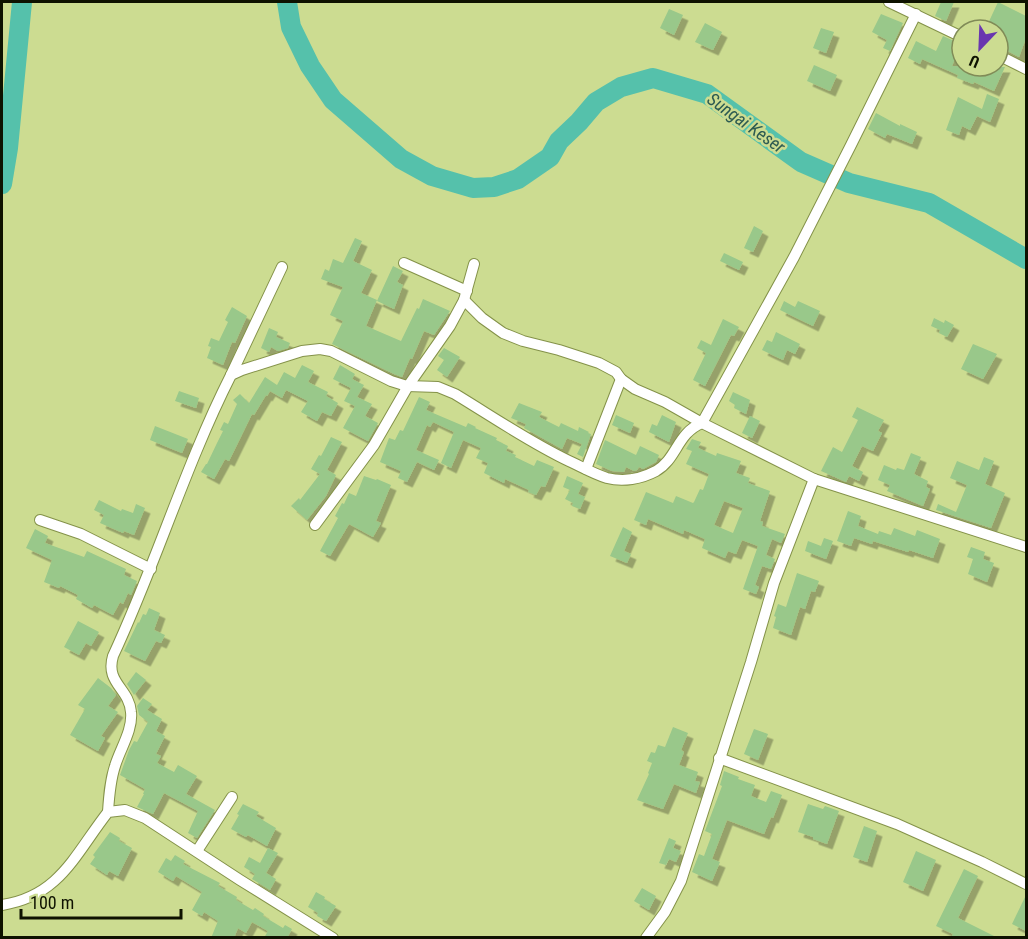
<svg xmlns="http://www.w3.org/2000/svg" width="1028" height="939" viewBox="0 0 1028 939" font-family="'Roboto Condensed',sans-serif">
<defs>
<filter id="shadow"><feDropShadow dx="5.5" dy="5.5" stdDeviation="0" flood-color="#0004"/></filter>
</defs>
<rect width="100%" height="100%" fill="#ccdc91"/>
<g fill="none" stroke-linecap="round" stroke-linejoin="round">
<g stroke="#55c1ab" stroke-width="20">
<polyline points="287,2 291,27 310,66 333,100 401,159 432,176 473,188 494,187 518,179 550,157 559,141 579,122 596,102 621,87 653,78 707,94 801,162 849,183 929,203 1026,259"/>
<polyline points="2,184 8,148 22,2"/>
</g>
</g>
<g fill="#99c88a" fill-rule="evenodd" filter="url(#shadow)">
<polygon points="941,2 954,2 946,21 935,16"/>
<polygon points="998,2 1026,16 1026,38 1019,57 1002,48 1005,39 998,36 998,30 985,30"/>
<polygon points="669,9 683,15 674,35 660,28"/>
<polygon points="881,14 903,23 890,51 883,48 887,40 872,32"/>
<polygon points="705,23 722,32 713,50 695,42"/>
<polygon points="821,28 834,32 826,53 813,48"/>
<polygon points="943,36 961,44 952,66 1005,67 994,91 974,82 973,84 957,78 958,75 922,59 920,64 908,58 916,41 936,51"/>
<polygon points="814,65 837,75 830,91 807,81"/>
<polygon points="987,94 999,99 990,122 977,116 970,130 962,126 959,135 946,130 958,97 982,109"/>
<polygon points="876,113 900,126 900,124 917,132 912,144 887,134 885,138 868,129"/>
<polygon points="754,226 763,231 753,252 744,248"/>
<polygon points="355,238 362,241 353,261 372,270 361,293 377,300 366,326 401,341 417,308 419,309 423,299 450,311 434,335 424,331 412,359 410,358 402,377 394,374 332,344 343,321 330,315 343,287 321,279 325,269 329,271 333,259 343,263"/>
<polygon points="724,253 743,262 739,270 720,261"/>
<polygon points="393,266 403,271 397,282 403,285 394,309 377,301"/>
<polygon points="784,301 795,307 798,301 820,311 813,326 780,310"/>
<polygon points="232,307 247,316 235,343 232,342 223,365 207,358 211,347 208,346 211,338 219,341 228,322 225,320"/>
<polygon points="934,318 944,323 945,320 954,325 947,337 939,333 940,330 931,326"/>
<polygon points="723,319 739,327 734,336 731,335 705,386 693,380 706,353 697,348 701,340 711,345"/>
<polygon points="269,328 278,332 276,337 290,343 288,348 278,351 271,347 269,352 261,348"/>
<polygon points="776,332 800,344 795,354 787,350 783,360 762,350 767,340 772,342"/>
<polygon points="973,344 997,354 983,379 961,369"/>
<polygon points="444,348 460,357 447,377 437,370 444,360 438,356"/>
<polygon points="302,365 314,371 308,382 328,392 326,396 338,403 331,416 322,412 317,421 301,412 308,401 286,390 282,398 270,391 267,396 266,395 254,415 252,414 229,461 225,459 214,479 201,472 206,464 207,464 217,443 223,431 220,430 224,422 228,424 237,404 233,400 240,394 249,403 265,377 277,385 284,372 295,378"/>
<polygon points="340,365 355,374 352,379 364,385 357,397 372,404 365,416 378,423 368,441 343,428 355,406 344,401 351,388 333,379"/>
<polygon points="179,391 199,398 196,408 175,401"/>
<polygon points="733,392 750,400 746,414 734,408 735,405 729,401"/>
<polygon points="419,397 430,402 426,410 466,427 468,423 476,427 475,428 497,438 496,440 508,446 506,451 516,455 515,457 534,466 537,460 554,467 545,487 541,486 536,495 528,492 529,490 505,479 504,483 484,473 488,463 476,458 481,448 463,440 451,468 441,463 454,432 433,422 430,427 427,425 416,450 439,460 434,470 417,462 407,482 398,478 401,471 380,462 389,438 395,440 400,430 403,431"/>
<polygon points="519,403 542,412 539,417 559,427 561,423 578,431 579,427 589,432 588,433 591,434 583,457 577,454 582,444 567,438 562,449 524,428 526,424 511,418"/>
<polygon points="857,407 884,420 878,431 882,433 873,451 862,446 852,466 863,472 859,481 849,476 846,482 821,471 833,447 842,452 858,420 852,417"/>
<polygon points="616,415 634,423 630,433 612,425"/>
<polygon points="662,415 676,422 669,442 649,432 652,424 657,426"/>
<polygon points="750,416 760,421 752,438 742,433"/>
<polygon points="155,426 188,439 182,453 150,440"/>
<polygon points="331,437 342,442 327,470 336,475 326,496 307,520 291,506 299,498 300,500 320,474 311,469 319,455 321,456"/>
<path d="M692,439L701,442L698,448L716,456L717,453L741,461L736,473L750,478L748,483L770,491L760,521L763,522L762,526L785,534L781,543L772,539L766,555L775,559L771,569L762,566L755,585L759,587L756,594L743,589L758,546L742,540L736,554L728,551L725,558L702,548L705,539L684,530L683,534L648,519L646,525L634,520L646,492L673,503L676,496L693,503L694,502L700,489L703,490L709,474L686,464L692,451L686,449ZM724,501L743,508L733,533L714,525Z"/>
<polygon points="605,440 636,455 640,446 659,455 656,462 643,469 639,467 637,470 634,471 626,467 624,472 612,471 596,464"/>
<polygon points="911,453 921,457 914,474 928,481 926,487 930,489 923,506 887,491 890,485 878,480 884,465 896,470 897,468 904,470"/>
<polygon points="984,457 994,461 985,484 1005,493 991,528 936,510 938,504 956,512 967,485 950,478 957,461 979,470"/>
<polygon points="364,476 376,480 377,479 391,485 376,521 381,523 373,537 349,524 330,556 320,551 338,518 335,516 342,503 344,504 349,493 356,496"/>
<polygon points="567,476 583,483 578,494 585,497 580,509 572,506 573,503 565,499 570,490 563,487"/>
<polygon points="99,500 121,511 122,509 133,513 136,504 145,508 134,535 124,531 123,533 100,523 104,515 94,510"/>
<polygon points="848,511 861,516 858,526 878,534 879,531 891,535 894,528 915,536 917,530 940,539 933,558 909,550 908,552 873,541 872,544 854,538 851,546 837,541"/>
<polygon points="623,527 632,532 624,551 631,554 627,563 610,556"/>
<polygon points="35,529 48,536 45,543 84,557 87,551 126,569 124,575 137,581 131,595 128,593 123,604 120,602 113,615 94,605 92,608 76,599 78,595 60,586 59,588 44,582 52,560 26,548"/>
<polygon points="824,538 833,541 826,559 805,551 808,541 821,546"/>
<polygon points="971,547 985,552 983,559 994,563 987,582 968,574 973,559 967,557"/>
<polygon points="797,573 819,581 815,592 811,591 805,609 800,607 791,635 773,628 776,617 774,616 778,604 786,607"/>
<polygon points="149,608 160,613 154,630 165,635 161,643 156,641 145,661 124,651 138,622 139,623 143,614 146,615"/>
<polygon points="78,621 99,632 91,646 86,643 79,655 64,647"/>
<polygon points="136,672 146,680 134,695 127,684"/>
<polygon points="98,678 111,688 116,695 108,706 118,712 101,736 105,738 98,751 70,735 85,709 78,705"/>
<polygon points="143,698 152,704 147,710 162,719 156,731 165,736 156,754 161,756 157,763 174,772 178,765 197,776 186,794 215,810 197,838 188,833 198,811 164,793 153,814 137,807 144,794 143,794 145,789 120,775 129,750 134,741 137,742 148,722 139,715 137,706"/>
<polygon points="673,727 688,733 681,750 684,752 679,765 698,772 695,781 700,782 696,793 674,784 663,809 637,800 649,774 648,773 652,763 647,761 651,752 655,753 658,745 665,747"/>
<polygon points="754,729 768,734 758,760 744,754"/>
<polygon points="724,771 739,777 738,779 755,785 751,796 766,802 771,791 782,795 773,818 771,817 764,834 727,820 712,859 720,862 712,881 692,872 699,854 704,856 712,834 705,831 722,786 720,785"/>
<polygon points="243,804 259,812 256,816 276,828 267,846 248,835 246,837 231,829 239,815 237,814"/>
<polygon points="808,804 823,809 825,806 839,811 827,844 813,839 813,837 798,832"/>
<polygon points="864,826 877,831 867,862 853,857"/>
<polygon points="110,832 120,838 119,841 132,848 118,876 109,871 107,875 90,864 95,857 93,855"/>
<polygon points="669,838 676,841 673,848 681,851 676,862 669,859 666,865 659,863"/>
<polygon points="268,848 278,853 266,873 276,879 270,890 252,879 255,874 244,867 249,857 260,863"/>
<polygon points="916,851 936,860 923,891 903,882"/>
<polygon points="175,855 185,861 183,864 220,883 218,886 237,897 236,900 253,910 255,908 264,914 263,916 283,928 285,925 292,929 287,938 264,938 268,931 252,922 246,933 238,928 234,938 211,938 218,921 204,912 202,916 192,910 202,892 176,876 173,881 158,872 166,858 171,861"/>
<polygon points="964,869 978,876 958,918 998,938 951,938 953,934 936,926"/>
<polygon points="642,888 656,896 649,910 634,901"/>
<polygon points="316,892 325,897 324,899 336,906 326,921 317,916 318,913 308,907"/>
<polygon points="1026,895 1026,931 1012,924"/>
</g>
<g fill="none" stroke-linecap="round" stroke-linejoin="round">
<g stroke="#849249" stroke-width="12">
<g id="minor">
<polyline points="889,2 962,37"/>
<polyline points="998,55 1026,69"/>
<polyline points="404,263 467,291"/>
<polyline points="464,300 482,318 503,333 523,341 559,350 599,363 616,372 621,379 635,389 665,402 702,423 794,257 851,145 916,14"/>
<polyline points="231,375 282,267"/>
<polyline points="586,469 621,379"/>
<polyline points="40,520 81,534 151,569"/>
<polyline points="315,525 374,445 408,386 450,326 464,300 474,264"/>
<polyline points="719,758 897,824 982,862 1026,884"/>
<path d="M108,812C109,796 110,781 115,766C120,749 133,730 131,712C129,688 105,683 113,656C156,564 185,466 231,375L242,370L302,351L320,349L331,351L391,381L407,386L438,387L455,394C493,417 529,442 569,461C582,467 594,474 607,478C623,482 641,479 656,471C677,459 677,433 702,423L814,479L1026,547"/>
<polyline points="197,851 232,797"/>
<path d="M2,905C60,896 75,854 108,812L125,810L145,818L240,880L333,938"/>
<polyline points="646,938 665,912 681,881 751,662 774,583 814,479"/>
</g>
</g>
<use href="#minor" stroke="#fff" stroke-width="10"/>
</g>
<g text-anchor="middle" stroke-width="5" stroke-linejoin="round" paint-order="stroke">
<g font-size="18" font-style="italic" fill="#2c5a51" stroke="#ccdc91">
<text transform="translate(746 123) rotate(35)" y="6">Sungai Keser</text>
</g>
</g>
<rect width="1028" height="939" fill="none" stroke="#0e1200" stroke-width="6"/>
<g transform="translate(980 48) rotate(203)"><circle r="28" fill="#ccdc91" stroke="#808b57" stroke-width="1.5"/>
<path d="M0-4.5L10 22L0 15L-10 22Z" fill="#6937af"/>
<text y="-9" font-size="16" font-weight="bold" text-anchor="middle" fill="#0e1200">U</text>
</g>
<path d="M21 909v9h160v-9" fill="none" stroke="#0e1200" stroke-width="3"/>
<text x="30" y="909" font-size="18" fill="#0e1200" stroke="#ccdc91" stroke-width="4.5" paint-order="stroke">100 m</text>
</svg>
